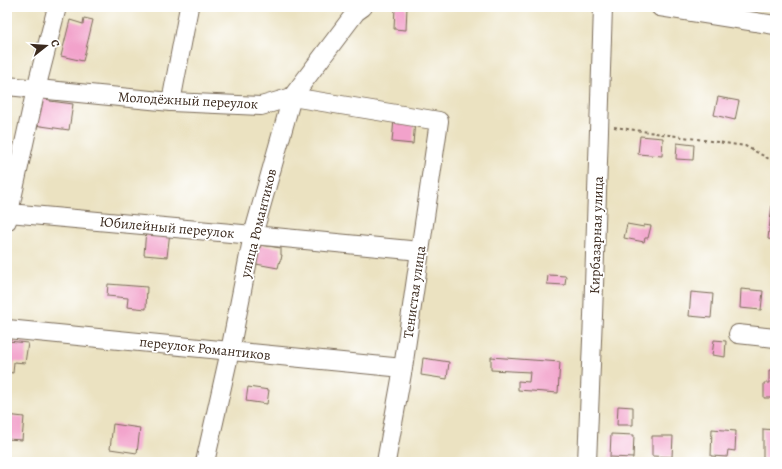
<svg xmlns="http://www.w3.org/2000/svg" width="782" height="469" viewBox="0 0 782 469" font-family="Alegreya,serif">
<rect width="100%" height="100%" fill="#fff"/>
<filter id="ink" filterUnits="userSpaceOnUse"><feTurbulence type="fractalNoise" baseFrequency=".025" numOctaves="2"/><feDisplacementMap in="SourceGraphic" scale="8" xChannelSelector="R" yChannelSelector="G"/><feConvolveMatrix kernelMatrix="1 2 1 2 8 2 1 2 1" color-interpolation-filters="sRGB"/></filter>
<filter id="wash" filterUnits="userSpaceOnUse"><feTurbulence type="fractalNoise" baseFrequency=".012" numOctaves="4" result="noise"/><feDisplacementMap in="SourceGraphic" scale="16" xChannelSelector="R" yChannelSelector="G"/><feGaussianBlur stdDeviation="0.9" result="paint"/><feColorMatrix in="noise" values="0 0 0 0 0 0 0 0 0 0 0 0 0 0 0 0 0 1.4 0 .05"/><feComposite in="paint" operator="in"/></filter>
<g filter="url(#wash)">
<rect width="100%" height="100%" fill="#ebe2c1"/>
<g id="blocks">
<g fill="#f2a2cb">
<polygon points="395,7 407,7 406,30 394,29"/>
<polygon points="84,18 93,20 83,61 61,56 70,20 83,24"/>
<polygon points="38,96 51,98 50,101 73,104 69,130 34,125"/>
<polygon points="718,97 739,101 735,120 714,115"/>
<polygon points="394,119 415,121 413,144 392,142"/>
<polygon points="640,136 663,138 662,156 638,154"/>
<polygon points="677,143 694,145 693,160 676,159"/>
<polygon points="772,204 775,204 775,240 768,239"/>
<polygon points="627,224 644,227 644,225 651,226 648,238 645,238 644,242 624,238"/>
<polygon points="146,229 170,232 167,257 144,255"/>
<polygon points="262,238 261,245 281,248 281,255 282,255 281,260 280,260 278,268 256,264 258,251"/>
<polygon points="548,275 566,276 565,285 547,284"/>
<polygon points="108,284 147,287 146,309 127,307 128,298 107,296"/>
<polygon points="741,289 763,291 761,310 740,308"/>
<polygon points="691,292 713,294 711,318 689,316"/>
<polygon points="714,340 726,341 725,357 712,355"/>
<polygon points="8,341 28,343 25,363 14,362 13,373 7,372 7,351"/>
<polygon points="491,357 560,362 558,393 518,390 518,381 529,382 530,372 491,370"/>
<polygon points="423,358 449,362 447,379 421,375"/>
<polygon points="769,370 775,370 775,398 764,398 764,383 769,383"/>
<polygon points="248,387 269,390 267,404 246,401"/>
<polygon points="618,406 633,407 633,425 617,425"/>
<polygon points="7,415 24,417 22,440 7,439"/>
<polygon points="113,424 140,428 137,453 110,449"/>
<polygon points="712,429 736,431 735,451 728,450 727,457 711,456"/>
<polygon points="763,429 775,430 775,459 763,459"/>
<polygon points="611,434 634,435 633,458 610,457"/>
<polygon points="652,436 673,436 672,457 652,456"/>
</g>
</g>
</g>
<g filter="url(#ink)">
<use href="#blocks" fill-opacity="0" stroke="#796a57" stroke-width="1"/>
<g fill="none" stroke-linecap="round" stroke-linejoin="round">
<g stroke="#796a57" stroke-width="20">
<g id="minor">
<polyline points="660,7 775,25"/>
<polyline points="7,86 171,102 261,106 292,97 439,121 403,368 386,462"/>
<polyline points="171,102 189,7"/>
<polyline points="9,213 253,235 420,251"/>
<polyline points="7,221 36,89 57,7"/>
<polyline points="7,329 403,368"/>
<polyline points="738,334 775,338"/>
<polyline points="205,462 230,351 253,235 292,97 356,12 363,7"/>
<polyline points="587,462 593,316 603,7"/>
</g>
</g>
<polyline stroke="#796a57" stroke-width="2" stroke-dasharray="3 3" stroke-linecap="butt" points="614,127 745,146 775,162"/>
<use href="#minor" stroke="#fff" stroke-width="18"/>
</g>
</g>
<g text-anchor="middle" stroke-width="3.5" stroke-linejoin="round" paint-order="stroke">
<g font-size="14" fill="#3b2a1e" stroke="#fff">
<text transform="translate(188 100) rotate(3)" y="5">Молодёжный переулок</text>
<text transform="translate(258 223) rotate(-76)" y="5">улица Романтиков</text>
<text transform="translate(167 227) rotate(5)" y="5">Юбилейный переулок</text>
<text transform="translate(596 235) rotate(-88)" y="5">Кирбазарная улица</text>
<text transform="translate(414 292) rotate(-82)" y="5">Тенистая улица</text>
<text transform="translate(205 348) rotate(6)" y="5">переулок Романтиков</text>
</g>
</g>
<rect width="782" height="469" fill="none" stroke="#fff" stroke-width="24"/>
<g transform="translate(46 46) rotate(73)" stroke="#ffffff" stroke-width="3" paint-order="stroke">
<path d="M0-3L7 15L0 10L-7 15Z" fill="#3b2a1e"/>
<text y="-6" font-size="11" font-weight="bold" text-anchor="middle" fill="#3b2a1e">С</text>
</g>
</svg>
